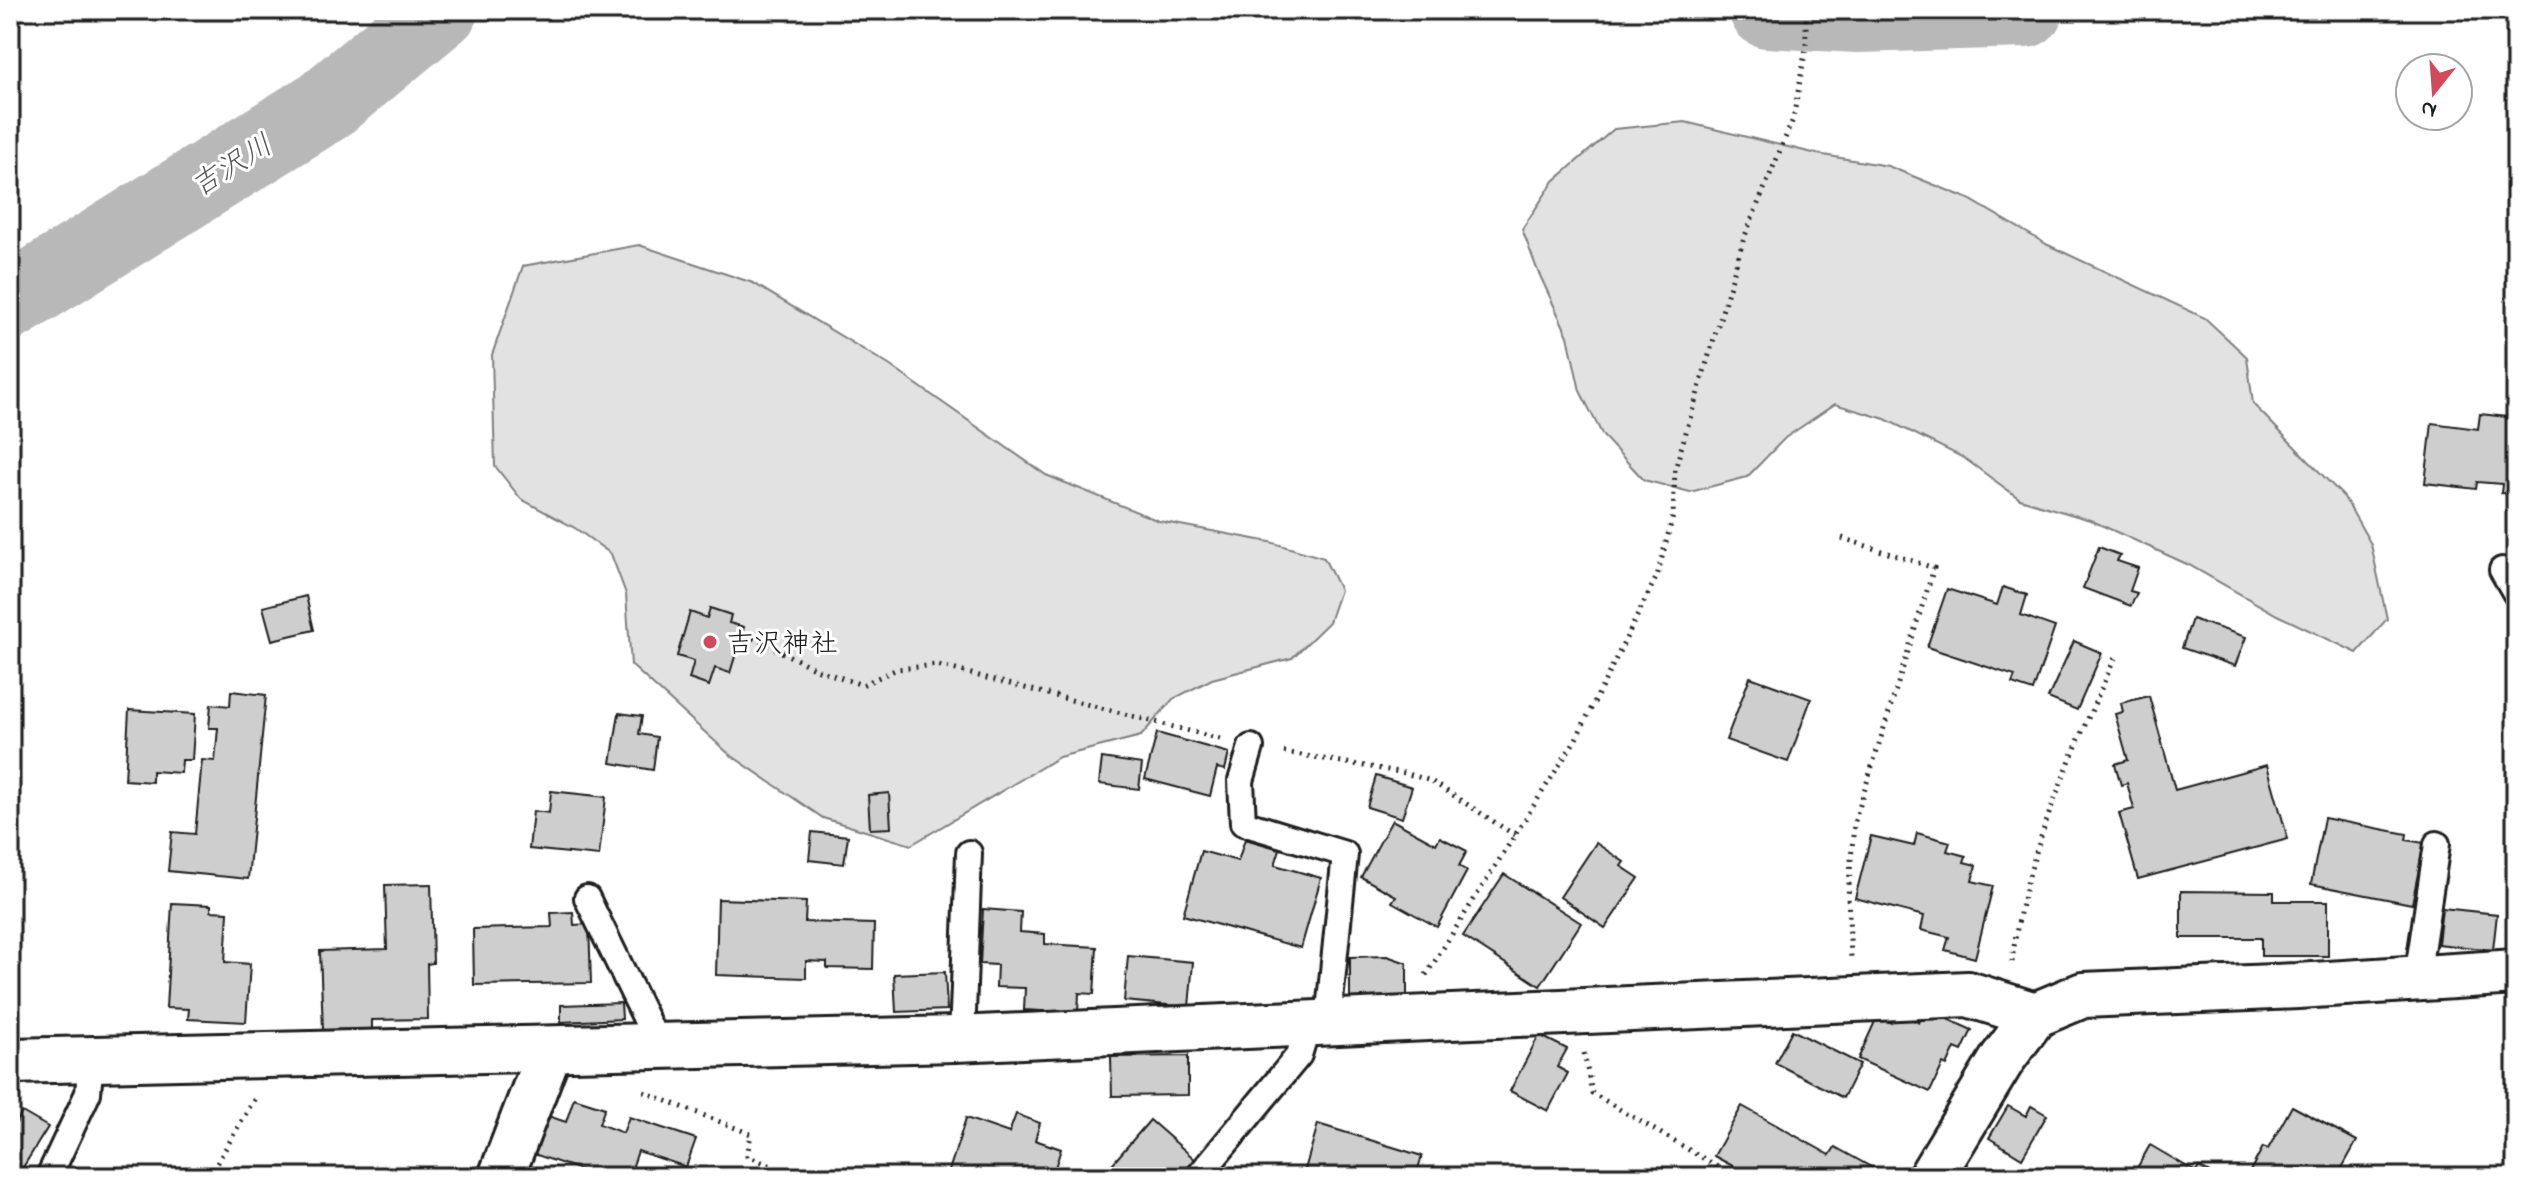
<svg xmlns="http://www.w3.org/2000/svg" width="2526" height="1187" viewBox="0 0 2526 1187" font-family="'Indie Flower','Klee One',sans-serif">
<rect width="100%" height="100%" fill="#fff"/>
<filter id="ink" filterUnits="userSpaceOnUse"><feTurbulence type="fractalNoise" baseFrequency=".0125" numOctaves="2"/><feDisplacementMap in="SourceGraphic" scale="16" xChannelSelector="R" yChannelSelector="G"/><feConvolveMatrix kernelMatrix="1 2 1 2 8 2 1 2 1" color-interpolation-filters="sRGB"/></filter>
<g filter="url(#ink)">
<g fill="#e2e2e2" stroke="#7f7f7f" stroke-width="2">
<polygon points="1685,122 1817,154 1888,166 1969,199 2048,245 2205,318 2247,357 2253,404 2344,497 2371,544 2387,619 2357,653 2277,615 2189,565 2090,520 2020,499 1964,458 1885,419 1835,404 1785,438 1747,477 1690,492 1644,480 1603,436 1580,391 1568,336 1537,269 1522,229 1554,181 1614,129"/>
<polygon points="639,245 753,283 889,365 1046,475 1159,521 1270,542 1324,558 1340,590 1329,622 1292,658 1212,679 1173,699 1141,736 1059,757 911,845 823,818 729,754 631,665 626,594 611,554 575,528 521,499 495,466 492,355 523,266"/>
</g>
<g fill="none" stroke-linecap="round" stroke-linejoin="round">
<g stroke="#b8b8b8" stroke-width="76">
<polyline points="1767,10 1858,15 2025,10"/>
<polyline points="10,302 324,106 440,10"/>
</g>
</g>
<g fill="#cecece" stroke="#1c1c1c" stroke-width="2">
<polygon points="2480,414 2516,418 2516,494 2501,493 2502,484 2477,482 2476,489 2425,483 2432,423 2478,429"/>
<polygon points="2099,547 2120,555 2117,561 2138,568 2130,591 2137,593 2131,606 2083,588"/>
<polygon points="2003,587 2027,595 2021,615 2055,627 2033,691 2012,684 2015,676 1927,647 1947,589 1997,605"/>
<polygon points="306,596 314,630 272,640 263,607"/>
<polygon points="710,608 731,615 729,623 744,627 730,673 715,668 709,686 689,679 694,661 677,656 690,612 707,618"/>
<polygon points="2192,619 2246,637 2235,666 2182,648"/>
<polygon points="2074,641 2102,653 2077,710 2048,698"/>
<polygon points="1750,677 1811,699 1788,762 1726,740"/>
<polygon points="231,691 266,695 248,879 168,871 172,832 195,834 202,760 215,761 218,728 209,728 211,704 230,706"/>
<polygon points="2149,696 2175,790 2267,765 2288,839 2138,879 2119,813 2134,809 2127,783 2121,785 2115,764 2128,760 2115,714 2123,712 2121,703"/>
<polygon points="129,710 195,714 192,760 182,760 181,773 152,771 152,782 125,780"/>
<polygon points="619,713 642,716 639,734 657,737 653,770 611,763"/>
<polygon points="1157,733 1229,753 1225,770 1217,768 1210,796 1145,779"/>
<polygon points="1102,758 1142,764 1139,789 1099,784"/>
<polygon points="1376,776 1412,787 1402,818 1367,807"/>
<polygon points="551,791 606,797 599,856 529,849 533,811 549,813"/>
<polygon points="889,793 891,828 870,829 868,795"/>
<polygon points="2324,818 2407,834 2406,840 2424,843 2412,904 2311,884"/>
<polygon points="1392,820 1436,844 1440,837 1467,851 1459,866 1467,871 1437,927 1392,902 1396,896 1361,877"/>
<polygon points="812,832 848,836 844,864 809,860"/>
<polygon points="1917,833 1950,842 1947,851 1966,856 1964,862 1976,865 1972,881 1993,886 1975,958 1945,950 1949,937 1921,930 1924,916 1855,898 1871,836 1914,846"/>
<polygon points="1245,839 1280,849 1275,865 1321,878 1301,948 1183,915 1201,851 1238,861"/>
<polygon points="1596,843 1624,862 1621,866 1639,878 1605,928 1560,897"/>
<polygon points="1504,874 1581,923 1540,986 1463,936"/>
<polygon points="431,884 433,963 427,964 428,1019 372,1020 372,1029 323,1030 320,951 387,949 385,885"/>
<polygon points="2181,891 2274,892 2274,901 2328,901 2328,956 2261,956 2261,938 2181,938"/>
<polygon points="718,899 806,902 805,922 874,924 873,969 827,968 827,962 806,961 806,978 716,975"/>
<polygon points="172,903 211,905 211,911 228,912 225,962 250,964 246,1022 188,1019 189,1009 166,1008"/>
<polygon points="2442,908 2497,914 2493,950 2438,944"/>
<polygon points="983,909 1021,912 1020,932 1045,934 1045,944 1097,947 1094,994 1079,993 1078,1013 1024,1010 1025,988 996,987 997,965 980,964"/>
<polygon points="573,912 574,925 589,924 591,983 474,985 473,929 552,927 551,913"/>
<polygon points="1128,956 1193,962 1189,1007 1124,1001"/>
<polygon points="1387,956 1407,963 1407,997 1350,998 1350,957"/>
<polygon points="945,972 947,1010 896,1012 894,974"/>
<polygon points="621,1003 622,1019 561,1022 561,1005"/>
<polygon points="1925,1009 1972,1030 1962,1051 1955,1048 1947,1066 1943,1064 1930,1092 1858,1059 1877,1017 1891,1023 1893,1017 1900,1020 1903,1015 1919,1023"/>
<polygon points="1792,1030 1860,1064 1843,1098 1775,1063"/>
<polygon points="1539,1035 1567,1049 1557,1067 1568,1073 1548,1111 1510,1091"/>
<polygon points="1188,1056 1188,1095 1112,1096 1111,1057"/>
<polygon points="574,1098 605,1108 599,1124 623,1133 629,1117 696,1139 686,1167 638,1151 629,1177 601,1177 525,1151 539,1113 566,1122"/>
<polygon points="1742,1106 1830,1155 1835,1147 1889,1177 1753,1177 1714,1156"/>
<polygon points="2008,1106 2026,1116 2031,1106 2047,1115 2022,1158 1989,1138"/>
<polygon points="2292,1106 2357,1141 2337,1177 2256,1177 2249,1173 2263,1147 2268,1149"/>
<polygon points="22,1112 48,1127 17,1177 10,1173 10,1133"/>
<polygon points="1016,1114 1040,1123 1035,1140 1061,1149 1052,1177 947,1177 966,1118 1009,1133"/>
<polygon points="1150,1120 1197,1161 1183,1177 1101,1177"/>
<polygon points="1318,1124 1422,1156 1417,1172 1408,1169 1406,1177 1316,1177 1304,1173"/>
<polygon points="2150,1145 2196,1172 2199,1167 2217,1177 2132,1177"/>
</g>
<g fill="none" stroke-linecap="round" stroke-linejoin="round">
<g stroke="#1c1c1c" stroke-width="30">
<g id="lane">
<polyline points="2502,570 2516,594"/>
<polyline points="1251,747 1241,781 1243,823 1345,854 1328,1021"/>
<polyline points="587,898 659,1046"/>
<polyline points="2417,978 2437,844"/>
<polyline points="962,1039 969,853"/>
<polyline points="51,1172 88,1093 91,1059"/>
<polyline points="1198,1177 1299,1055 1309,1022"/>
</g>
</g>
<g stroke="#1c1c1c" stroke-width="50">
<g id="street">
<polyline points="10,1061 956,1039 1968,994 2035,1015"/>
<polyline points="501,1177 550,1049"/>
<polyline points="1931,1177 2003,1058 2035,1015 2083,995 2298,986 2516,972"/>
</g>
</g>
<g stroke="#1c1c1c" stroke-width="5" stroke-dasharray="2 6" stroke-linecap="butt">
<polyline points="1842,538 1934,568 1854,824 1848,896 1851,958"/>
<polyline points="753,638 816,669 862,685 897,669 937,665 1220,739"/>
<polyline points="1284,752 1405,773 1431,781 1516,836"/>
<path d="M2012,962C2025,851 2073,753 2117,653"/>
<polyline points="1426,975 1576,739 1657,576 1673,516 1675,469 1744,238 1793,119 1806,48 1806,10"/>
<polyline points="1584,1053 1592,1093 1735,1177"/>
<polyline points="644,1092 751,1134 747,1156 799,1177"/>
<polyline points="209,1177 255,1098"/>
</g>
<use href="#lane" stroke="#fff" stroke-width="24"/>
<use href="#street" stroke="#fff" stroke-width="44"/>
</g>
</g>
<circle fill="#d1495b" stroke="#fff" stroke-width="3" cx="710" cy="642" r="8"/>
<g text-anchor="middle" stroke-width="6" stroke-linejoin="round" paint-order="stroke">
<g font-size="28" fill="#1c1c1c" stroke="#fff" text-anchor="start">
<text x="726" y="652">吉沢神社</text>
</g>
<g font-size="30" font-style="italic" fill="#5a5a5a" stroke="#fff">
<text transform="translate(231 165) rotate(-32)" y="10">吉沢川</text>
</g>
</g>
<rect width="2526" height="1187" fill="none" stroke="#fff" stroke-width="40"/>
<rect x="20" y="20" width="2486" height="1147" fill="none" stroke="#1c1c1c" stroke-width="3" filter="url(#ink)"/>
<g transform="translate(2434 92) rotate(197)"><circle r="38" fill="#ffffff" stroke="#a4a4a4" stroke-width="2"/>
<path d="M0-6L14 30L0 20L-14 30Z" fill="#d1495b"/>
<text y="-12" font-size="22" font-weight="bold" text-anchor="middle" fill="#1c1c1c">N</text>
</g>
</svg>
